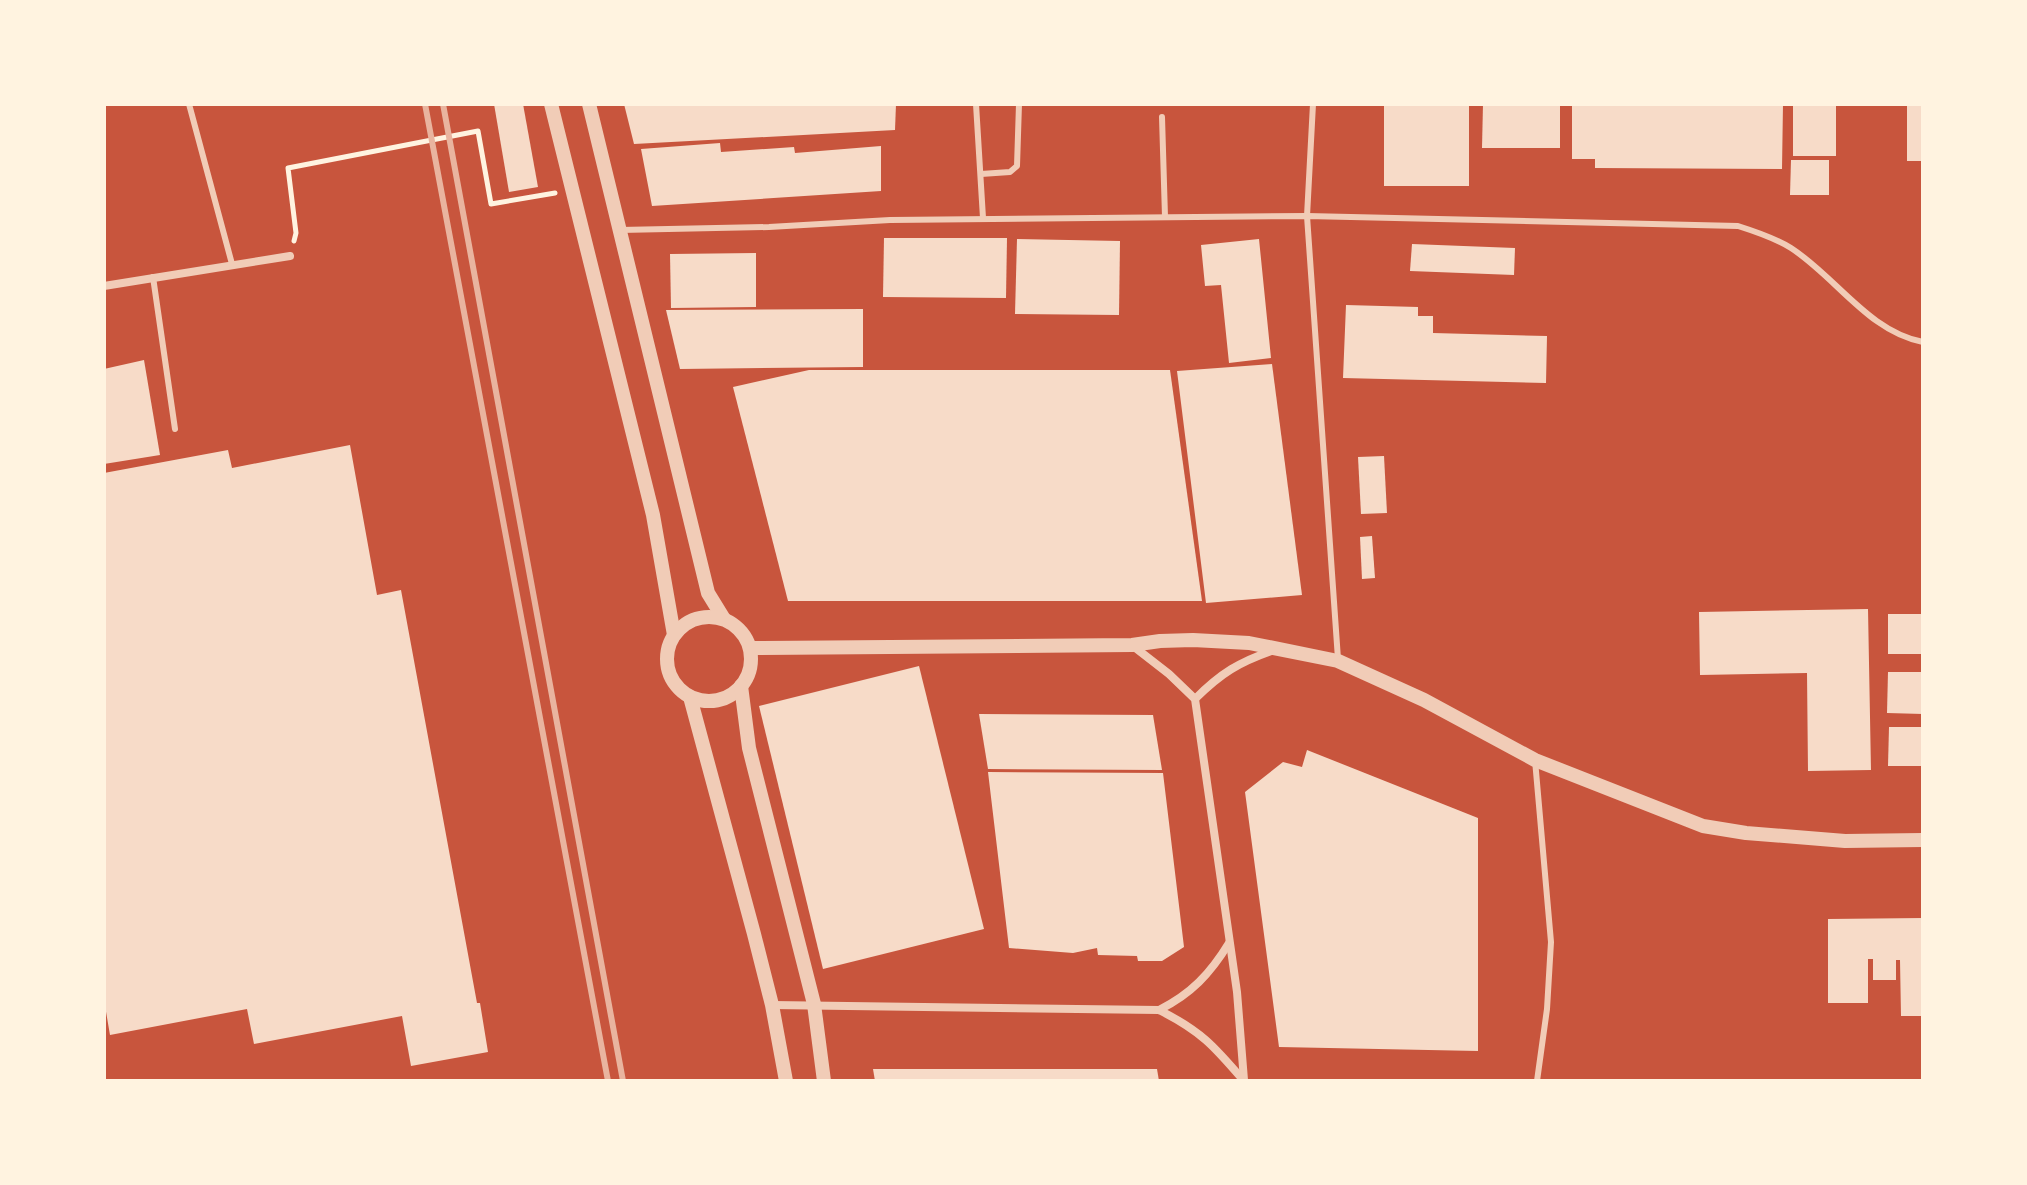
<svg xmlns="http://www.w3.org/2000/svg" width="2027" height="1185" viewBox="0 0 2027 1185" font-family="'Sofia Sans Condensed',sans-serif">
<rect width="100%" height="100%" fill="#c8553d"/>
<g fill="#f7dbc8">
<polygon points="494,104 523,104 538,187 509,192"/>
<polygon points="624,104 896,104 895,130 634,144"/>
<rect x="1384" y="104" width="85" height="82"/>
<polygon points="1483,104 1560,104 1560,148 1482,148"/>
<polygon points="1572,104 1783,104 1782,169 1595,168 1595,159 1572,159"/>
<rect x="1793" y="104" width="43" height="52"/>
<rect x="1907" y="104" width="16" height="57"/>
<polygon points="720,143 721,152 794,147 795,153 881,146 881,191 652,206 641,149"/>
<polygon points="1791,160 1829,160 1829,195 1790,195"/>
<polygon points="884,238 1007,238 1006,298 883,297"/>
<polygon points="1017,239 1120,241 1119,315 1015,314"/>
<polygon points="1259,239 1271,358 1229,363 1221,285 1205,286 1201,245"/>
<polygon points="1412,244 1515,248 1514,275 1410,271"/>
<polygon points="756,253 756,307 671,308 670,254"/>
<polygon points="1346,305 1418,307 1418,316 1433,316 1433,333 1547,336 1546,383 1343,378"/>
<polygon points="863,309 863,367 680,369 666,310"/>
<polygon points="144,360 160,455 104,464 104,369"/>
<polygon points="1272,364 1302,595 1206,603 1177,371"/>
<polygon points="809,370 1170,370 1202,601 788,601 733,387"/>
<polygon points="350,445 377,595 401,590 477,1003 480,1003 488,1052 411,1066 402,1016 254,1044 247,1009 110,1035 104,1000 104,473 228,450 232,468"/>
<polygon points="1384,456 1387,513 1361,514 1358,457"/>
<polygon points="1372,536 1375,578 1362,579 1360,537"/>
<polygon points="1868,609 1871,770 1808,771 1807,673 1700,675 1699,612"/>
<rect x="1888" y="614" width="35" height="40"/>
<polygon points="919,666 984,929 823,969 759,706"/>
<polygon points="1888,672 1923,672 1923,714 1887,713"/>
<polygon points="979,714 1153,715 1162,770 988,769"/>
<polygon points="1889,727 1923,727 1923,766 1888,766"/>
<polygon points="1307,750 1478,818 1478,1051 1279,1047 1245,792 1283,762 1302,767"/>
<polygon points="988,772 1163,773 1184,947 1162,961 1138,961 1137,956 1098,955 1097,948 1073,953 1009,948"/>
<polygon points="1923,918 1923,1016 1901,1016 1900,960 1896,960 1896,980 1873,980 1873,959 1868,959 1868,1003 1828,1003 1828,919"/>
<polygon points="873,1069 1157,1069 1159,1081 875,1081"/>
</g>
<g fill="none" stroke-linecap="round" stroke-linejoin="round">
<polyline stroke="#fff3e0" stroke-width="5" points="294,241 296,233 288,168 478,131 491,204 555,193"/>
<g stroke="#f1ccb7" stroke-width="6">
<polyline points="189,104 232,264"/>
<polyline points="976,104 983,218"/>
<polyline points="1313,104 1307,216 1338,659"/>
<polyline points="1162,117 1165,217"/>
<polyline points="981,174 1010,172 1017,166 1019,104"/>
<path d="M620,230L769,227L890,220L1307,216L1738,226C1757,232 1775,238 1791,248C1836,277 1869,332 1923,342"/>
<polyline points="153,277 175,429"/>
<polyline points="1535,760 1551,942 1547,1009 1537,1081"/>
</g>
<g stroke="#f1ccb7" stroke-width="8">
<polyline points="104,286 290,256"/>
<polyline points="1133,646 1169,674 1195,699 1237,992 1244,1080"/>
<path d="M1195,699C1221,673 1239,662 1274,650"/>
<path d="M772,1005L1159,1010C1201,1031 1214,1046 1244,1081"/>
<path d="M1159,1010C1191,994 1210,974 1229,943"/>
</g>
<g stroke="#f1ccb7" stroke-width="14">
<polyline points="551,104 653,515 674,635"/>
<polyline points="589,104 708,593 724,619"/>
<circle cx="709" cy="659" r="42"/>
<polyline points="750,648 1132,645 1160,641 1193,640 1249,643 1338,661 1424,700 1535,760 1703,826 1746,833 1845,841 1923,840"/>
<polyline points="741,686 749,748 814,1004 824,1081"/>
<polyline points="690,697 754,934 772,1005 786,1081"/>
</g>
<g stroke="#e9b49f" stroke-width="6">
<polyline points="425,104 608,1081"/>
<polyline points="443,104 623,1081"/>
</g>
</g>
<rect width="2027" height="1185" fill="none" stroke="#fff3e0" stroke-width="212"/>
</svg>
